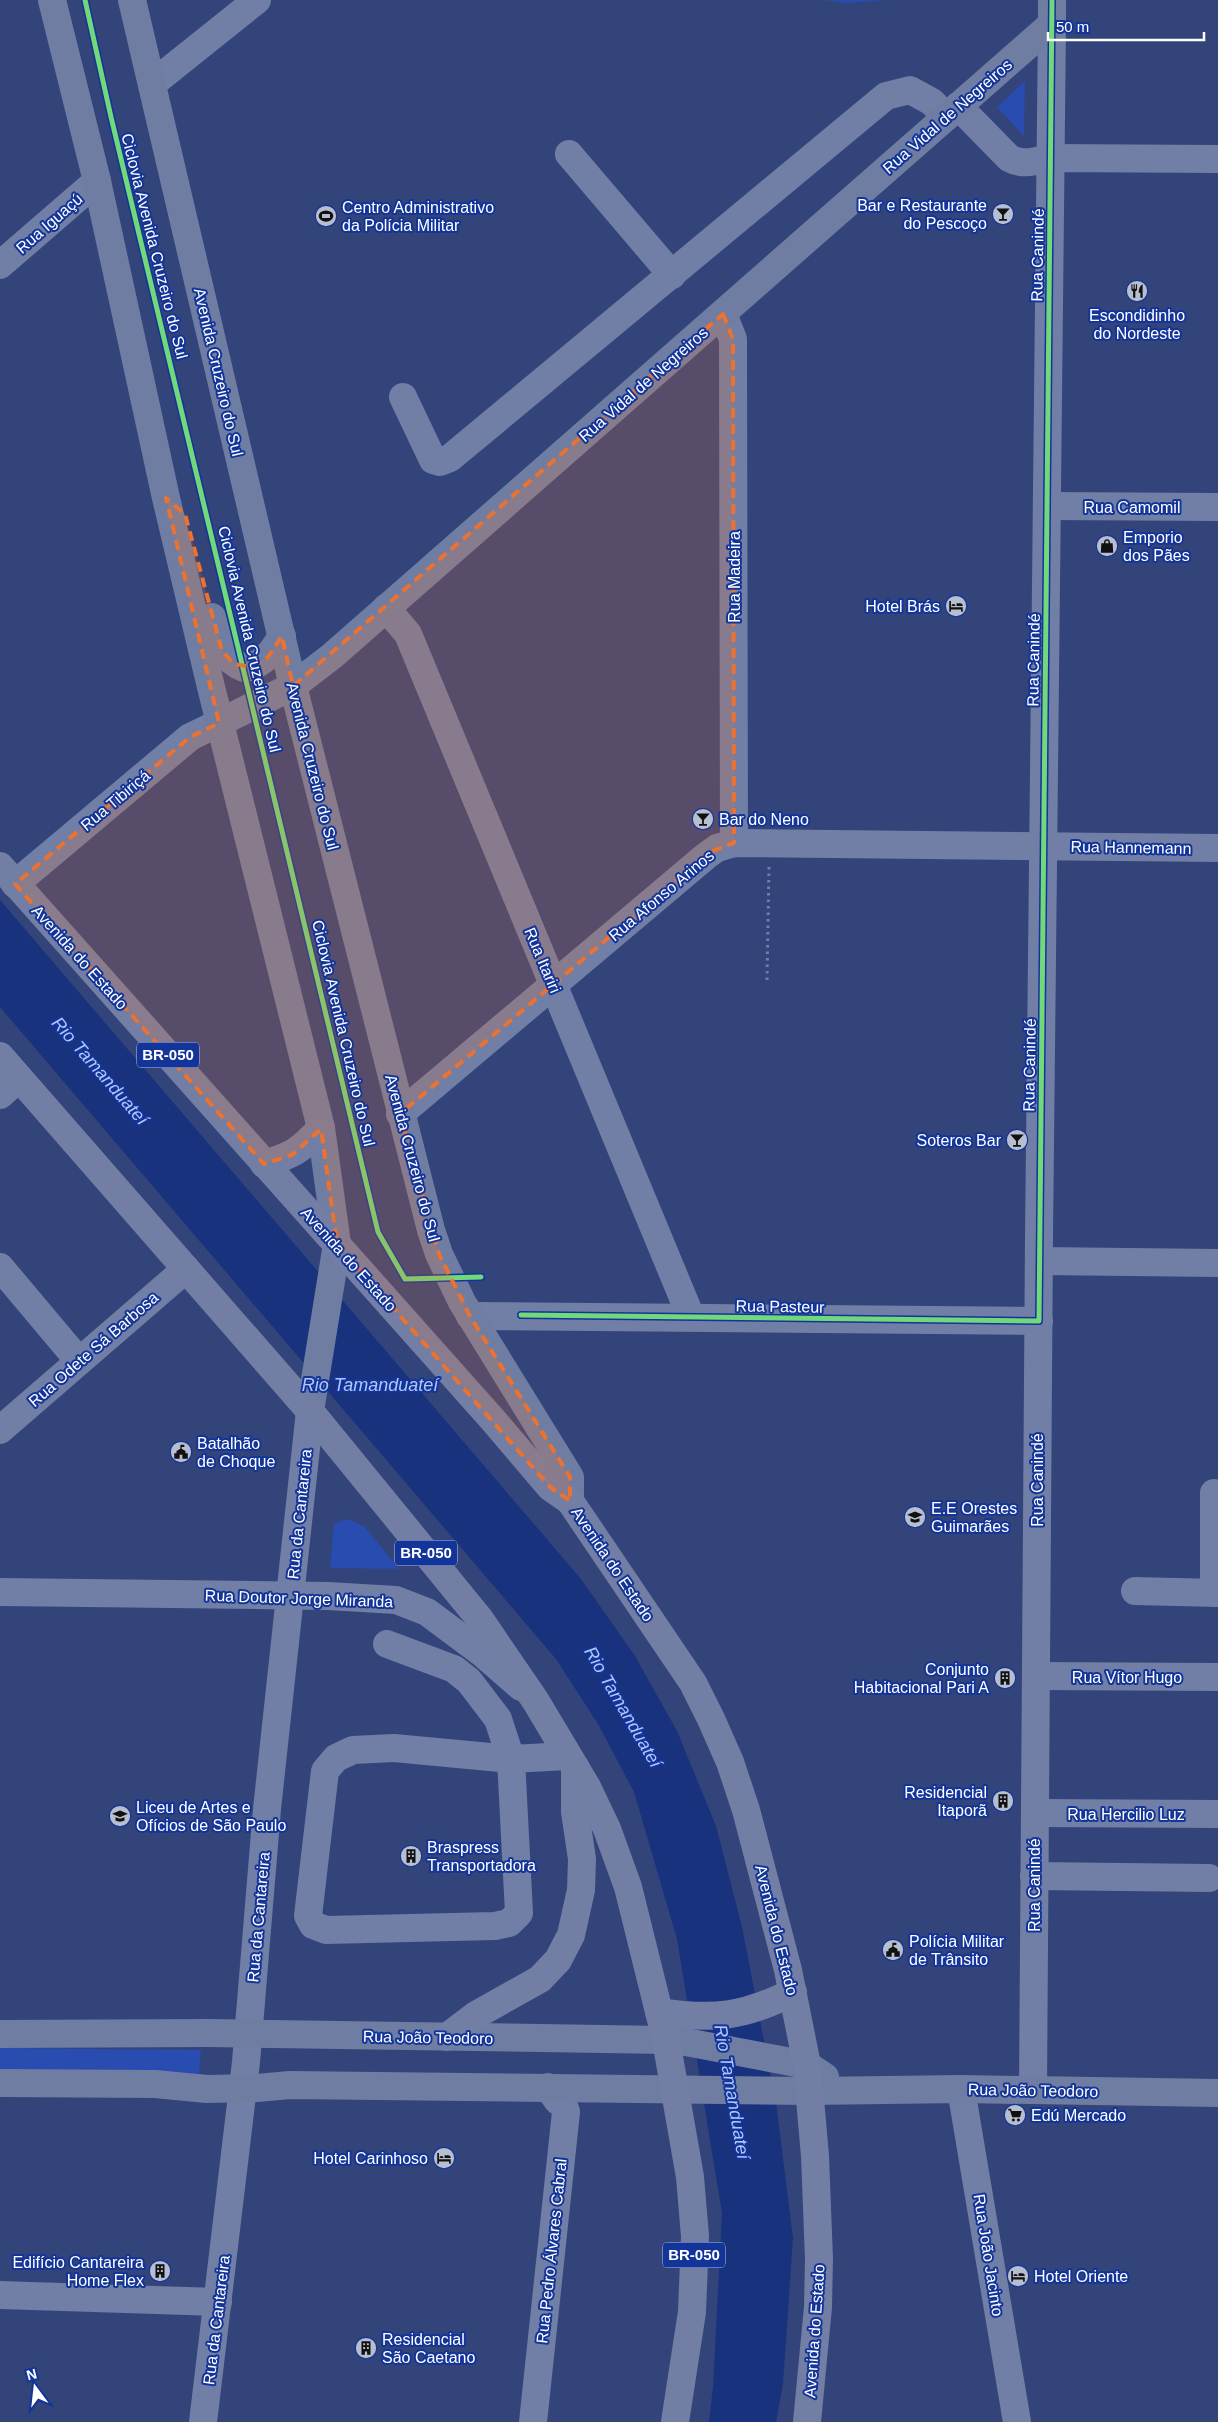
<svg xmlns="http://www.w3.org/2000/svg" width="1218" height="2422" viewBox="0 0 1218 2422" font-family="Arial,sans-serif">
<rect width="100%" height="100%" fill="#32447a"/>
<g fill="#284caf">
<polygon points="823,0 887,0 848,3"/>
<polygon points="1025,81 1024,136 997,107"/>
<polygon points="347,1519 364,1526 399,1569 330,1568 334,1524"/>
<polygon points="0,2048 201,2050 199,2074 0,2072"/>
</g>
<polygon fill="#19327d" points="0,900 581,1579 635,1656 677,1731 716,1826 742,1927 776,2103 793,2238 783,2384 776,2422 709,2422 713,2387 722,2213 677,1939 634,1792 598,1724 556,1659 0,1007"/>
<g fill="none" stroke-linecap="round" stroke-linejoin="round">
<polyline stroke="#717ea5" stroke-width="3" stroke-dasharray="2.5 4" stroke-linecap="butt" points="767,980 769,866"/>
<g stroke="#717ea5" stroke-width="28">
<polyline points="152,84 257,0"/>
<path d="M958,106L1009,158C1023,166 1035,161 1051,158L1218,159"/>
<polyline points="569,154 672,275"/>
<polyline points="0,265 97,181"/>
<polyline points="723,314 733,339 734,843"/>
<polyline points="403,397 433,460 440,462 450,458 886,96 910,90 932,102 946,117"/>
<polyline points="1047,506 1218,507"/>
<polyline points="386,608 408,634 691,1317"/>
<polyline points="15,884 190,737 219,723"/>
<polyline points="0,1095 19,1078"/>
<polyline points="400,1114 706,856 717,848 734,843 1218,848"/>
<polyline points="1039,1261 1218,1263"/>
<polyline points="0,1267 79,1361"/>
<polyline points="470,1316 1039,1321"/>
<polyline points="0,1430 186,1269"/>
<polyline points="1135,1591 1218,1593"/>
<polyline points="0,1592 328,1596 396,1600 427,1612 482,1653 521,1687"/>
<polyline points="1214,1593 1214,1493"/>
<polyline points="387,1644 454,1669 469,1681 498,1719 511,1759 519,1913 509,1923 495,1926 326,1930 313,1925 308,1916 325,1771 336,1758 353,1750 394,1748 511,1759 568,1756"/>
<polyline points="1036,1676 1218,1677"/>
<polyline points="1035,1813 1218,1814"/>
<polyline points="1034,1876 1209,1878"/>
<polyline points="961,2089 1017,2422"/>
<polyline points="1033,2090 1039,1237 1052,24"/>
<polyline points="0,2295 218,2302"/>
<polyline points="203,2422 246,2062 267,1809 310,1411"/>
<polyline points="533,2422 566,2112 563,2103 558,2101 548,2087"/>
</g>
<g stroke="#6f7da3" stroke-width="28">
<polyline points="52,0 97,181 166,498 211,687 321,1128 337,1244 310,1411"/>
<polyline points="132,0 293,686 431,1230 439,1254 462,1302 570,1477 570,1501"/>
<path d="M212,617C218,640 221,659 244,668C264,665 272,652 282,636"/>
<polyline points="219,723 293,686 332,656 1052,24 1052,0"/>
<polyline points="0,2034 209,2033 666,2040 686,2042 807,2065 825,2077"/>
<polyline points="0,2083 155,2084 207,2089 257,2088 290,2085 810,2091 961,2089 1218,2093"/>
</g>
<g stroke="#727ea4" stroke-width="28">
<polyline points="0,866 493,1420 550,1487 570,1501 693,1683 711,1719 730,1762 746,1810 788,1970 807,2065 815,2156 819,2259 818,2307 807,2422"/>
<polyline points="0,1056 310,1411 479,1618 535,1700 587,1787 607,1829 628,1887 666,2040 690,2177 695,2236 692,2312 675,2422"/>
<path d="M264,1164C293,1155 300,1151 321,1128"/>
<path d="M659,2012C713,2020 744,2017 793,1992"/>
<polyline points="447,2037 476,2015 540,1979 558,1960 571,1935 581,1890 582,1859 575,1812 575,1767"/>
</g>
<g stroke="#133599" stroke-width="8">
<g id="cycleway">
<polyline points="85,0 111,117 378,1232 405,1279 481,1277"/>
<polyline points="521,1315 1039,1321 1052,0"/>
</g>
</g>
<use href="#cycleway" stroke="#71d979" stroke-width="5"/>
</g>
<path fill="#eb7230" fill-opacity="0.2" stroke="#eb7230" stroke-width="4" stroke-dasharray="10 6" stroke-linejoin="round" d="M723,314L733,339L734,843L710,852L400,1114L439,1254L470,1316L570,1477V1501L550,1487L337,1244L321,1129L292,1155L264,1164L15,884L190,737L219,723L166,498L185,514L222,651L234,664L252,667L268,657L282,636L293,686Z"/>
<defs>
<g id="bar-disc" transform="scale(1.125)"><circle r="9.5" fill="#b7bed0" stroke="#133599"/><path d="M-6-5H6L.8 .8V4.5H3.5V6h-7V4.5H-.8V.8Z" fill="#111"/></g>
<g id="stadium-disc" transform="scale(1.125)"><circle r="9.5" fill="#b7bed0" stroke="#133599"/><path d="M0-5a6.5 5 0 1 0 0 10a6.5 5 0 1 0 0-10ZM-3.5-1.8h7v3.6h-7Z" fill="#111"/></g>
<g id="restaurant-disc" transform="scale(1.125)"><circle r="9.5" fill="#b7bed0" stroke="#133599"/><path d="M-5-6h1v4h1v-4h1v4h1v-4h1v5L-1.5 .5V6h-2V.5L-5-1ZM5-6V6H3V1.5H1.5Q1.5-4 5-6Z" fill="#111"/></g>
<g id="shop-disc" transform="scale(1.125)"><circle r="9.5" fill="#b7bed0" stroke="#133599"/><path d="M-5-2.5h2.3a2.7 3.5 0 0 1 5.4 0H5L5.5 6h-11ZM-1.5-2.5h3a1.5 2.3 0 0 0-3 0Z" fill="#111"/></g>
<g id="hotel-disc" transform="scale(1.125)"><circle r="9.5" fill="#b7bed0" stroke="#133599"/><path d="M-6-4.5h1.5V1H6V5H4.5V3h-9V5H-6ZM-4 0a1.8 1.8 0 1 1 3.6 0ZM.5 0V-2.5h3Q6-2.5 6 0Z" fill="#111"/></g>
<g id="civic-disc" transform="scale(1.125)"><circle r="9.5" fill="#b7bed0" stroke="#133599"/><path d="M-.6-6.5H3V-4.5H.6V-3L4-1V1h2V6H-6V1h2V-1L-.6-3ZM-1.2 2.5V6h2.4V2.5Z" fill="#111"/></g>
<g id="school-disc" transform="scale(1.125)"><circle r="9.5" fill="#b7bed0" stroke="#133599"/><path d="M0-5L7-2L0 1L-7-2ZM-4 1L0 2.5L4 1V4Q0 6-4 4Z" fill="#111"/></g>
<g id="building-disc" transform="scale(1.125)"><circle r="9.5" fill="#b7bed0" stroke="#133599"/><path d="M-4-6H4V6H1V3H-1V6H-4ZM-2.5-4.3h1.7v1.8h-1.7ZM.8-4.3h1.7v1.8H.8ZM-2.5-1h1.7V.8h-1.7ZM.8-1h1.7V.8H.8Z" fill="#111"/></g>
<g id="university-disc" transform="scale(1.125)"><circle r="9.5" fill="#b7bed0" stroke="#133599"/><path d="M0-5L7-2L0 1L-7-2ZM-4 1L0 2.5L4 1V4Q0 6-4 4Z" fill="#111"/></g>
<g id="supermarket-disc" transform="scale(1.125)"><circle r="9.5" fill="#b7bed0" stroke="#133599"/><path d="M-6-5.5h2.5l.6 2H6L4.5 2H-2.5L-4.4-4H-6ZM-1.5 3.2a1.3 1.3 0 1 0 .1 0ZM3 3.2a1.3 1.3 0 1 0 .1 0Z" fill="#111"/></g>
</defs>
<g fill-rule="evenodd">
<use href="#bar-disc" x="1003" y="214"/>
<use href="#stadium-disc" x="326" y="216"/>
<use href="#restaurant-disc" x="1137" y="291"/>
<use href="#shop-disc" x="1107" y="546"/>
<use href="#hotel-disc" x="956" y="606"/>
<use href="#bar-disc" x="703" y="819"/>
<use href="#bar-disc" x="1017" y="1140"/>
<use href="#civic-disc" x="181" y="1452"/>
<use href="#school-disc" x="915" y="1517"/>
<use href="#building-disc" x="1005" y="1678"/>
<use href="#building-disc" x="1003" y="1801"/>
<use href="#university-disc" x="120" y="1816"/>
<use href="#building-disc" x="411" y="1856"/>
<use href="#civic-disc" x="893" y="1950"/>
<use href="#supermarket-disc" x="1015" y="2115"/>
<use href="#hotel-disc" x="444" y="2158"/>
<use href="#building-disc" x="160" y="2271"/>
<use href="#hotel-disc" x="1018" y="2276"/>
<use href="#building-disc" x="366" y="2348"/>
</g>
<g text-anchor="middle" stroke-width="4" stroke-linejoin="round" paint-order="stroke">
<g fill="#133599" stroke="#b8c2e0" stroke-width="1">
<rect x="137" y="1042.5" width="62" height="25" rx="4"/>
<rect x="395" y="1540.5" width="62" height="25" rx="4"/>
<rect x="663" y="2242.5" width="62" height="25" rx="4"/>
</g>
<g font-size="15" font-weight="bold" fill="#fff">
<text x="168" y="1060">BR-050</text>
<text x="426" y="1558">BR-050</text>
<text x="694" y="2260">BR-050</text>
</g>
<g font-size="16" fill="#fff" stroke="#133599">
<text transform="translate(947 116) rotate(-41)" y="6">Rua Vidal de Negreiros</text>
<text transform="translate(49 223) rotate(-41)" y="6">Rua Iguaçú</text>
<text transform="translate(155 246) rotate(76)" y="6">Ciclovia Avenida Cruzeiro do Sul</text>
<text transform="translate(1037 255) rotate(-89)" y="6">Rua Canindé</text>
<text transform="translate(219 372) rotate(77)" y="6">Avenida Cruzeiro do Sul</text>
<text transform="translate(643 384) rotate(-41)" y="6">Rua Vidal de Negreiros</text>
<text x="1132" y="513">Rua Camomil</text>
<text transform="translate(734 577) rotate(-90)" y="6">Rua Madeira</text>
<text transform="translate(250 639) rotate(77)" y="6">Ciclovia Avenida Cruzeiro do Sul</text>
<text transform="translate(1033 660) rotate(-89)" y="6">Rua Canindé</text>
<text transform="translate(313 766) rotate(76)" y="6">Avenida Cruzeiro do Sul</text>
<text transform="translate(115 800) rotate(-40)" y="6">Rua Tibiriçá</text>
<text transform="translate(1131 847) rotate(1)" y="6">Rua Hannemann</text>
<text transform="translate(661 895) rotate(-40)" y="6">Rua Afonso Arinos</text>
<text transform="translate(80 957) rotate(48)" y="6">Avenida do Estado</text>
<text transform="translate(543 960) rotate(67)" y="6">Rua Itariri</text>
<text transform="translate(344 1033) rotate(77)" y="6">Ciclovia Avenida Cruzeiro do Sul</text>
<text transform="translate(1029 1065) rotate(-89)" y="6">Rua Canindé</text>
<text transform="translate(413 1158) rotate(75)" y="6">Avenida Cruzeiro do Sul</text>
<text transform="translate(349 1259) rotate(48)" y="6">Avenida do Estado</text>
<text transform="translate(780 1306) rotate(1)" y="6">Rua Pasteur</text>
<text transform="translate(93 1349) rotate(-41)" y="6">Rua Odete Sá Barbosa</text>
<text transform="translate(1037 1480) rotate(-90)" y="6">Rua Canindé</text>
<text transform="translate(299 1514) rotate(-84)" y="6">Rua da Cantareira</text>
<text transform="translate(613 1564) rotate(56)" y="6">Avenida do Estado</text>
<text transform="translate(299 1598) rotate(2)" y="6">Rua Doutor Jorge Miranda</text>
<text x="1127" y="1683">Rua Vítor Hugo</text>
<text x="1126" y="1820">Rua Hercilio Luz</text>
<text transform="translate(1034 1885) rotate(-90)" y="6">Rua Canindé</text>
<text transform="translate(258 1917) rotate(-85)" y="6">Rua da Cantareira</text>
<text transform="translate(777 1930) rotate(76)" y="6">Avenida do Estado</text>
<text transform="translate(428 2037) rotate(1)" y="6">Rua João Teodoro</text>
<text transform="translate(1033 2090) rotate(1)" y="6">Rua João Teodoro</text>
<text transform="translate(551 2251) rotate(-84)" y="6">Rua Pedro Álvares Cabral</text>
<text transform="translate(989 2255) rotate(81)" y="6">Rua João Jacinto</text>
<text transform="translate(216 2320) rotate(-83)" y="6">Rua da Cantareira</text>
<text transform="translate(814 2331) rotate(-86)" y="6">Avenida do Estado</text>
</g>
<g font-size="16" fill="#fff" stroke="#133599" text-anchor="start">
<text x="987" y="211" text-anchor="end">Bar e Restaurante<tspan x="987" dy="18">do Pescoço</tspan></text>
<text x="342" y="213">Centro Administrativo<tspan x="342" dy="18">da Polícia Militar</tspan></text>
<text x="1137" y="321" text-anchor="middle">Escondidinho<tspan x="1137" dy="18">do Nordeste</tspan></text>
<text x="1123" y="543">Emporio<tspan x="1123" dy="18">dos Pães</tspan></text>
<text x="940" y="612" text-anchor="end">Hotel Brás</text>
<text x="719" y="825">Bar do Neno</text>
<text x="1001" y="1146" text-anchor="end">Soteros Bar</text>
<text x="197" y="1449">Batalhão<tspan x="197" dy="18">de Choque</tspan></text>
<text x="931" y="1514">E.E Orestes<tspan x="931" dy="18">Guimarães</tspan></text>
<text x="989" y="1675" text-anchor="end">Conjunto<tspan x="989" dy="18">Habitacional Pari A</tspan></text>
<text x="987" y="1798" text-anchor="end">Residencial<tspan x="987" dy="18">Itaporã</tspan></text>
<text x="136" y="1813">Liceu de Artes e<tspan x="136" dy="18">Ofícios de São Paulo</tspan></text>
<text x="427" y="1853">Braspress<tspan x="427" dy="18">Transportadora</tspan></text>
<text x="909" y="1947">Polícia Militar<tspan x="909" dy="18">de Trânsito</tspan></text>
<text x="1031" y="2121">Edú Mercado</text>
<text x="428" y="2164" text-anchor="end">Hotel Carinhoso</text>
<text x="144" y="2268" text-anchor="end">Edifício Cantareira<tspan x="144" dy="18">Home Flex</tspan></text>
<text x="1034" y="2282">Hotel Oriente</text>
<text x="382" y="2345">Residencial<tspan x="382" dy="18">São Caetano</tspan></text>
</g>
<g font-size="18" font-style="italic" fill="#b2c6fa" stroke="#133599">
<text transform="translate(100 1071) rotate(49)" y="6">Rio Tamanduateí</text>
<text x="370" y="1391">Rio Tamanduateí</text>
<text transform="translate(623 1707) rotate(60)" y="6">Rio Tamanduateí</text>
<text transform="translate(732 2092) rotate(80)" y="6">Rio Tamanduateí</text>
</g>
</g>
<g transform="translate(35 2387) rotate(345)" stroke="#133599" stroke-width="4" paint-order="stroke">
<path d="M0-4L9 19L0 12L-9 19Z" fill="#ffffff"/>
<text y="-8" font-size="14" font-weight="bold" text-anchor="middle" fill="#ffffff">N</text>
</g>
<path d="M1048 32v8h156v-8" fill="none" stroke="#ffffff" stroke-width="2.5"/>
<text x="1056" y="32" font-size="15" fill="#ffffff" stroke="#133599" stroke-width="4" paint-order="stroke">50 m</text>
</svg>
